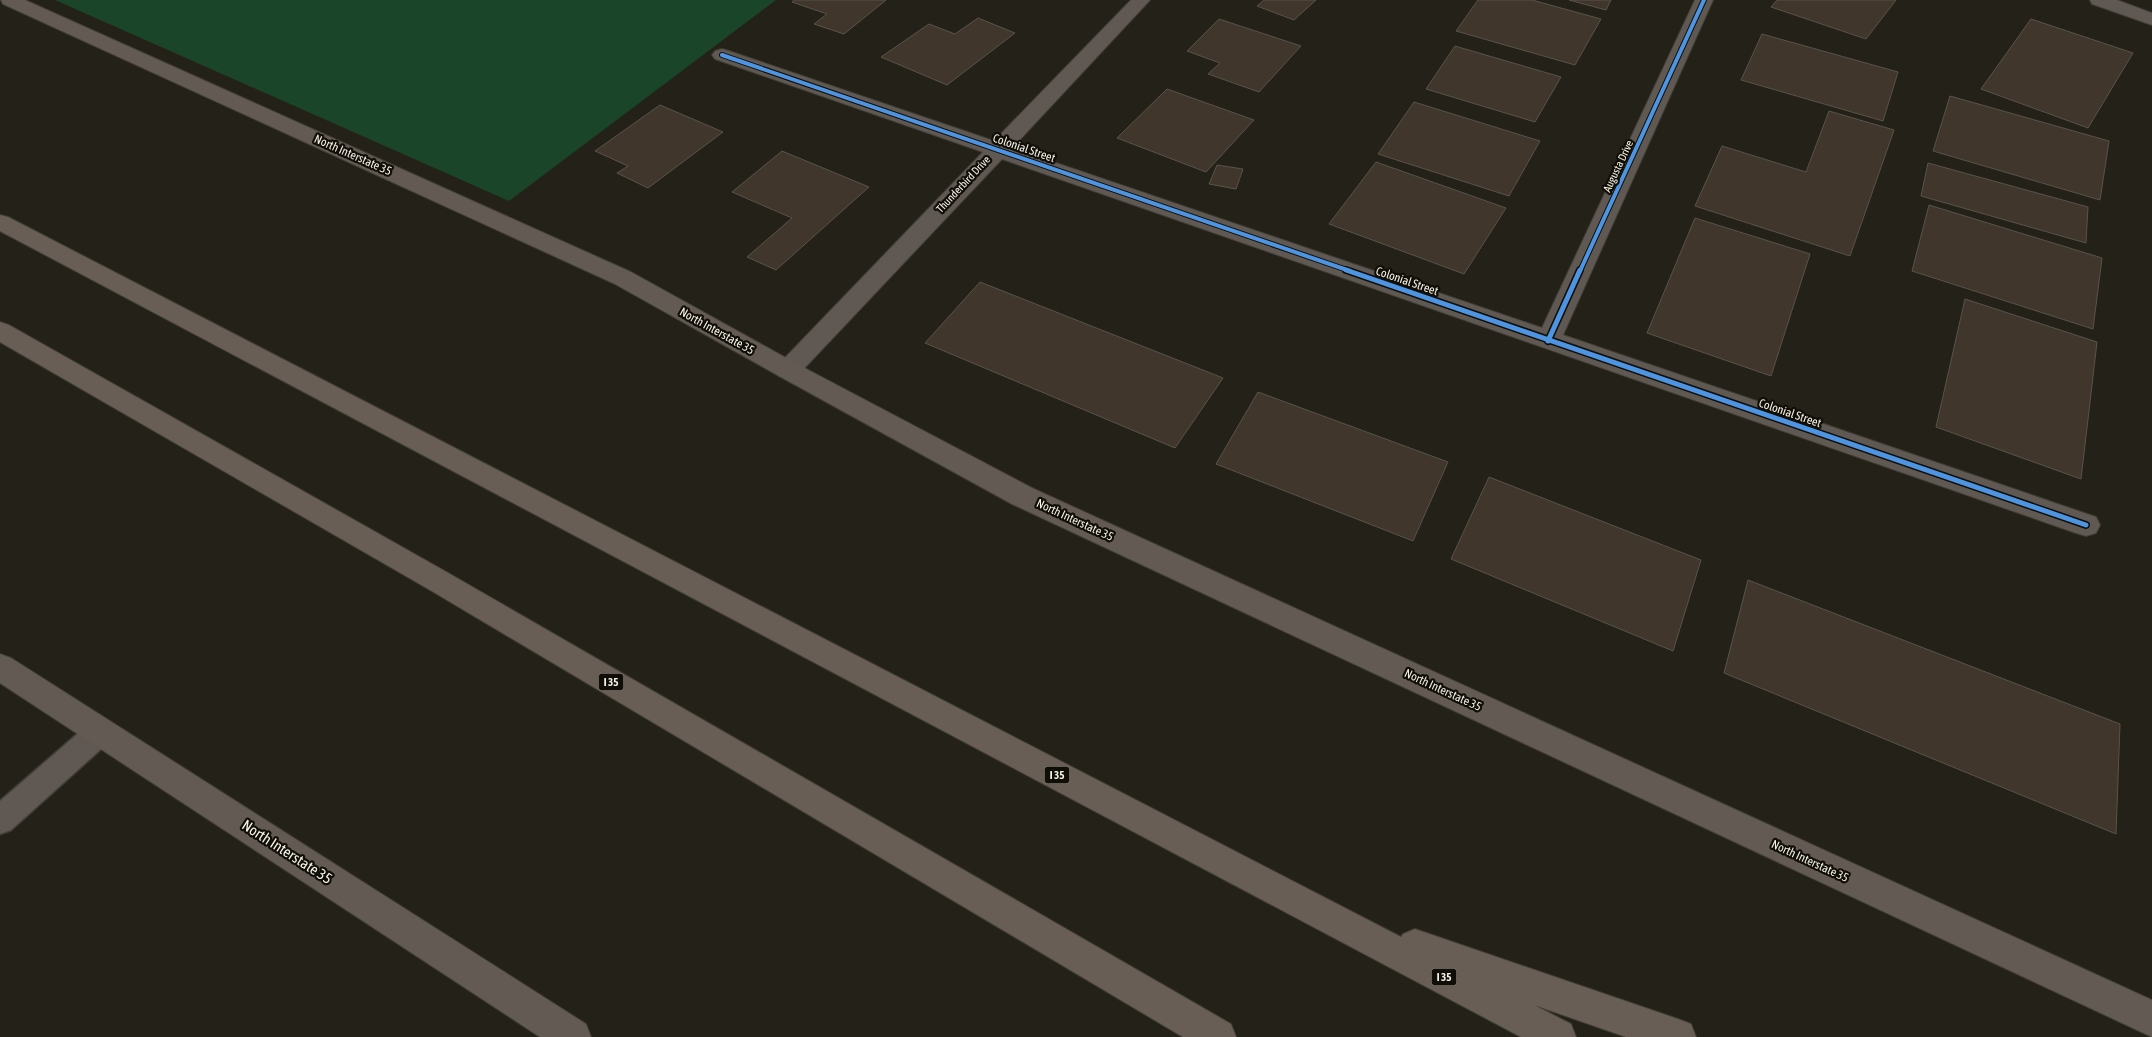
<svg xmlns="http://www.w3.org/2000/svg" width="2152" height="1037" viewBox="0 0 2152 1037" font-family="'Asap Condensed',sans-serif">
<rect width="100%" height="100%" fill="#242218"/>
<polygon fill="#1a4528" points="55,0 776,0 509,201"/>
<g fill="#40362b" stroke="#58534c">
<polygon points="794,0 886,0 844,34 814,24 827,14 792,2"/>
<polygon points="1264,0 1316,0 1294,20 1257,6"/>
<polygon points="1478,0 1532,0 1601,19 1575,65 1456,31"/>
<polygon points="1569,0 1611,0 1606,10"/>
<polygon points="1777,0 1896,0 1866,39 1771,7"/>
<polygon points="978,18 1015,33 947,85 881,57 929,24 955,34"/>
<polygon points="1219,19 1301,46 1259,92 1208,74 1220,63 1187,51"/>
<polygon points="2031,19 2133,53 2088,128 1981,89"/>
<polygon points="1762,34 1898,72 1883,121 1741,80"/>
<polygon points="1455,46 1561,77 1535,122 1426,89"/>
<polygon points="1167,89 1254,120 1206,172 1117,138"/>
<polygon points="1950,96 2109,141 2100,200 1933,151"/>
<polygon points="1414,102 1540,141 1509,196 1378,154"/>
<polygon points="660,105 723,132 648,188 617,173 628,166 595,151"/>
<polygon points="1829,111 1894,130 1850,256 1695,206 1722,146 1806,172"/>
<polygon points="782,151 869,187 776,270 747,257 792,218 732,192"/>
<polygon points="1376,162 1506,208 1464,274 1329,224"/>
<polygon points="1928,163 2088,207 2086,243 1921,196"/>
<polygon points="1217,165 1243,169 1236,189 1209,184"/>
<polygon points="1929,205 2102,258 2093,329 1912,271"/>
<polygon points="1695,218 1810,254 1771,376 1647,333"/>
<polygon points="980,282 1223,378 1175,448 925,343"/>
<polygon points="1965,299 2097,342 2081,479 1936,427"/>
<polygon points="1258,392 1448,462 1413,541 1216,464"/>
<polygon points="1489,477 1701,560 1673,651 1451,559"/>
<polygon points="1748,580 2120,724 2116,834 1724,673"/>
</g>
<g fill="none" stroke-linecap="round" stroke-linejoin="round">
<g stroke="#403e36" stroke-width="3">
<polygon id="service" points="100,719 110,723 114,732 110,741 11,830 0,834 0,801 90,723"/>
</g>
<g stroke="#403e36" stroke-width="2">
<g id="minor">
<polygon points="1131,0 1150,0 1012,148 1542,328 1695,0 1713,0 1563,335 2096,517 2100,525 2096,533 2086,536 2076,533 1002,159 797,376 788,379 779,376 776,370 779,364 983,152 715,59 712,55 715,51 722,49 729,51 994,141"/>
<polygon points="2090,0 2117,0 2152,13 2152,25 2092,4"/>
</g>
</g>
<g stroke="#403e36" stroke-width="2">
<g id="secondary">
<polygon points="1,0 25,0 631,272 797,364 1032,488 2152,1000 2152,1037 1012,504 779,376 615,284 3,4"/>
<polygon points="0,654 11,658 586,1024 591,1037 540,1037 0,683"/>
</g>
</g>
<g stroke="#403e36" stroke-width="2">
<g id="motorway">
<polygon points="0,215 8,217 1401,937 1403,934 1415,929 1678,1019 1691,1024 1696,1037 1626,1037 1534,1005 1571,1024 1576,1037 1521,1037 0,231"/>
<polygon points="0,322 9,325 450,574 1231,1024 1236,1037 1183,1037 430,590 0,342"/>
</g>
</g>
<use href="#service" fill="#605853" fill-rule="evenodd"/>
<use href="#minor" fill="#605853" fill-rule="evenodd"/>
<use href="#secondary" fill="#635a54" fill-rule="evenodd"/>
<use href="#motorway" fill="#685e56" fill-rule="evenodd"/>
<g stroke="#100e07" stroke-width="6">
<g id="cycleway-far1">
<polyline points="722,55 1350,271"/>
<polyline points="1580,271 1704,0"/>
</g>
</g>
<g stroke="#100e07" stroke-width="8">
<g id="cycleway">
<polyline points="1346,270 2086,525"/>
<polyline points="1548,341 1580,270"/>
</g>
</g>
<use href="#cycleway-far1" stroke="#4d94e3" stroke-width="4"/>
<use href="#cycleway" stroke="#4d94e3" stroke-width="5"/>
</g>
<g text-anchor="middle" stroke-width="4.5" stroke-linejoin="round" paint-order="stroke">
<g font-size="11" fill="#f5f2e7" stroke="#100e07">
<text transform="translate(1618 166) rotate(-65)" y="4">Augusta Drive</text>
<text transform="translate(963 184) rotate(-47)" y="4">Thunderbird Drive</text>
</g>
<g fill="#100e07" stroke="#b0aea4" stroke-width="1">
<rect x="598.5" y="673.5" width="25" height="17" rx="4"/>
<rect x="1044.5" y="766.5" width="25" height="17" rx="4"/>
<rect x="1431.5" y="968.5" width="25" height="17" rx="4"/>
</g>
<g font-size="11" font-weight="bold" fill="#f5f2e7">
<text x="611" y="686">I 35</text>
<text x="1057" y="779">I 35</text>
<text x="1444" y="981">I 35</text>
</g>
<g font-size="12" fill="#f5f2e7" stroke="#100e07">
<text transform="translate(1024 148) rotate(19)" y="4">Colonial Street</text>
<text transform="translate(353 155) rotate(24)" y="4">North Interstate 35</text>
<text transform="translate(1407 281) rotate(19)" y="4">Colonial Street</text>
<text transform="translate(717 331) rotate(29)" y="4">North Interstate 35</text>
<text transform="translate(1790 413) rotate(19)" y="4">Colonial Street</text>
<text transform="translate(1075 520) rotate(25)" y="4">North Interstate 35</text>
<text transform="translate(1443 690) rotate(25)" y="4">North Interstate 35</text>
<text transform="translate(1810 861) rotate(25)" y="4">North Interstate 35</text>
</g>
<g font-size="15" fill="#f5f2e7" stroke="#100e07">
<text transform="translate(287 852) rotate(33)" y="5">North Interstate 35</text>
</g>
</g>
</svg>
